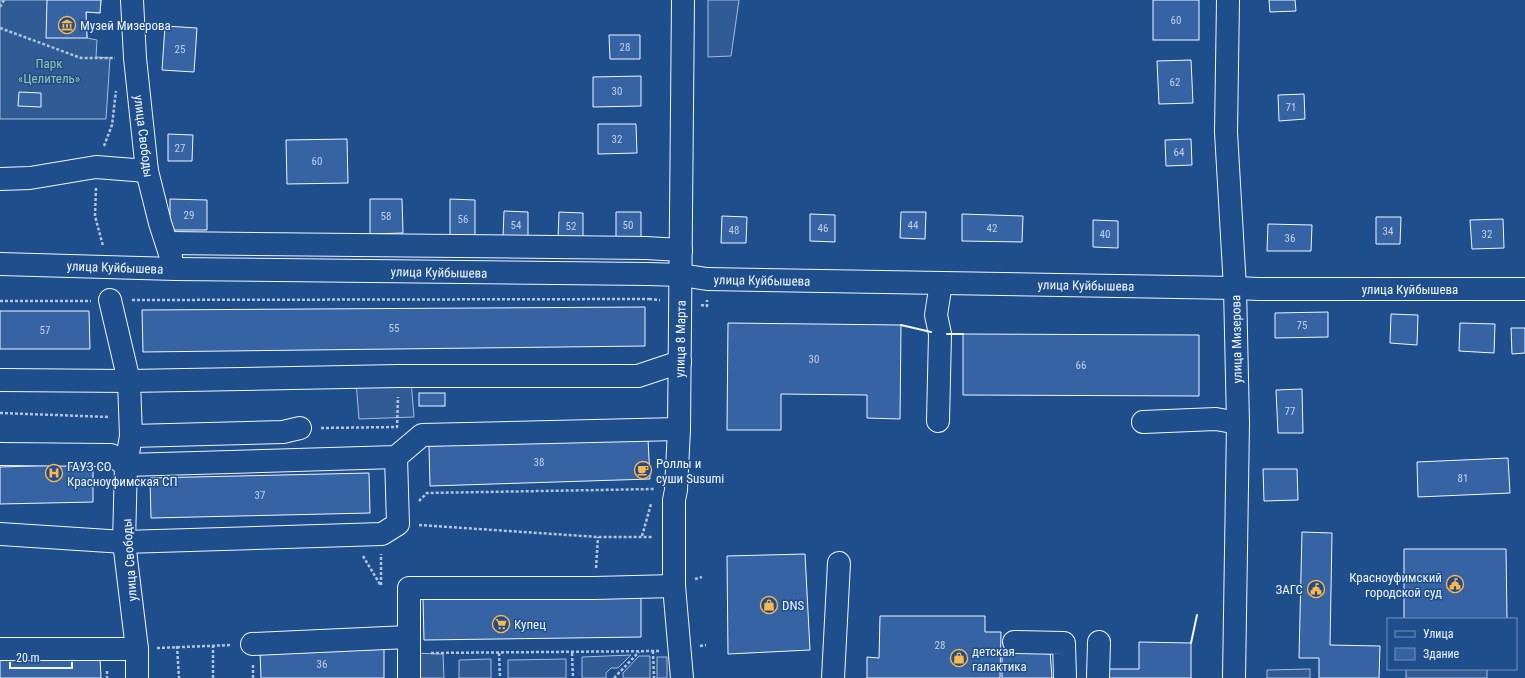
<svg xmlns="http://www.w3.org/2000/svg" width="1525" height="678" viewBox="0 0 1525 678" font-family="'Roboto Condensed',sans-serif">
<rect width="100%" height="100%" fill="#1f4e8c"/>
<g fill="#305b95" stroke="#a8bbd7">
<polygon points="0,0 101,0 100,13 86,12 87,38 97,40 96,57 110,58 106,119 0,119"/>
<polygon points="708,0 739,0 731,56 708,57"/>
<polygon points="411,380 414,417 359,419 356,382"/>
<polygon points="408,653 443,654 444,678 409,678"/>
<polygon points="631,655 618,668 611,668 606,673 606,678 582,678 582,657"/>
<polygon points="639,656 650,656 650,678 623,678 623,673"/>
<rect x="657" y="657" width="10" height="21"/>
<polygon points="491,659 491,678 459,678 459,660"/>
<polygon points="566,659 566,678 508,678 508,660"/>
<polygon points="1310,669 1310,678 1267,678 1267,670"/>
<rect x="1406" y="669" width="81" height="9"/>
</g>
<g fill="#3563a3" stroke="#f2f6ff">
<polygon points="47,0 101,0 100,13 86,12 87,38 46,38"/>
<rect x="1153" y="0" width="46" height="40"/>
<polygon points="1269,0 1295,0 1296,11 1270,12"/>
<polygon points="165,26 197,28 194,72 162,70"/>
<polygon points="609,35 640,35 640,59 610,59"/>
<polygon points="1191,60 1193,103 1159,104 1157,61"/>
<polygon points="641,76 641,106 593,107 593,77"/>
<polygon points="19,92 41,93 41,107 18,106"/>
<polygon points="1304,94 1305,119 1279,121 1278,95"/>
<polygon points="598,124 636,124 637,153 598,154"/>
<polygon points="168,134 193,135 192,161 168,161"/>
<polygon points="347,139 348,183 287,184 286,140"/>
<polygon points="1191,139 1192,165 1166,166 1165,140"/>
<polygon points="170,199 207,200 207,230 170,230"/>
<polygon points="370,199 402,199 403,233 370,234"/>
<polygon points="450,199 475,200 475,238 450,238"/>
<polygon points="504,211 528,212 528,239 503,238"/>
<polygon points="559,212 583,213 583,239 558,239"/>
<polygon points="616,212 641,212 641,239 616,238"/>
<polygon points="901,212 926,212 925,239 900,238"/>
<polygon points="810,214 835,215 835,242 810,241"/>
<polygon points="962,214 1023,216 1022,242 962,241"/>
<polygon points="722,216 747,217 746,243 721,243"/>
<polygon points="1376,217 1401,217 1400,244 1376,244"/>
<polygon points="1503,219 1504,248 1472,249 1470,220"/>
<polygon points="1093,220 1118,221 1118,248 1093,247"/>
<polygon points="1268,224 1312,225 1311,251 1267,251"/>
<polygon points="645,307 645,346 143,352 142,310"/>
<polygon points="0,311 89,311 90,349 0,349"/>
<polygon points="1328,312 1328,337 1275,338 1275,313"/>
<polygon points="1391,314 1418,315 1417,345 1390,343"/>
<polygon points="728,323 901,325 900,419 867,418 867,395 781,394 781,430 727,430"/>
<polygon points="1460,323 1495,324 1494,353 1459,351"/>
<polygon points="1511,328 1525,328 1525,353 1512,354"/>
<polygon points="963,334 1199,335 1199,396 963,395"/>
<polygon points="1302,389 1303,433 1278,433 1276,390"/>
<rect x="419" y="393" width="26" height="13"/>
<polygon points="648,439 650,479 430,486 429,446"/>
<polygon points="1508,458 1510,493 1418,497 1417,462"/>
<polygon points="93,464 93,502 0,504 0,467"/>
<polygon points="1263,469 1297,469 1298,500 1264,501"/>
<polygon points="369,473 370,513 151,518 150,478"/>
<polygon points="1302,532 1332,533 1330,645 1380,646 1379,678 1319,678 1319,658 1299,658"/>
<polygon points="1404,549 1506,549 1507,619 1404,619"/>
<polygon points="805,554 810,650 728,654 727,556"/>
<polygon points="641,595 641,637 424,640 423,599"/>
<polygon points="880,616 985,616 985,632 1001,632 1000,678 867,678 867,657 879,658"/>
<polygon points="1139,642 1191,643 1191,678 1103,678 1103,669 1139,669"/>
<polygon points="384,647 384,678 261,678 260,651"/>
<polygon points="1002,651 1050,651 1052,678 1002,678"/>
<polygon points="100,657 101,678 0,678 0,658"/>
</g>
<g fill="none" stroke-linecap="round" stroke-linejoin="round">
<g stroke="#f2f6ff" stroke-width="24">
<g id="minor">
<polyline points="132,0 135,58 147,171 160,223 171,257"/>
<polyline points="1228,0 1226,132 1235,288"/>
<polyline points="0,179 30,178 96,167 147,171"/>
<polyline points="167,243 646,248 681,250"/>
<polyline points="110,300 129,381 131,436 126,465 124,542 137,649 137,678"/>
<polyline points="0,380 129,381 398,376 638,376 680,362"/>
<polyline points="938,421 940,334 936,315 941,283"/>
<polyline points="1143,422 1216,419 1238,423"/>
<polyline points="131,436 283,432 300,428"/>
<polyline points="0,454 111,455 126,465 396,457 422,435 679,429"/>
<polyline points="0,534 124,542 382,534 398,524 396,457"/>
<polyline points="1014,642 1064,643 1065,678"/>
<polyline points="252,644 408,637"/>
<polyline points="0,649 137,649"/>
<polyline points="409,678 409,588 594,588 674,586"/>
<polyline points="682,678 674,586 674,500 676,490 679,429 683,0"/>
<polyline points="833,678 839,563"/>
<polyline points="1098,678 1099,642"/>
</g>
</g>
<g stroke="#f2f6ff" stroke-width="24">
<g id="major">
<polyline points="0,264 175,269 648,274 681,275 707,279 1235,288 1259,289 1525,289"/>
<polyline points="1234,678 1238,423 1235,288"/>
</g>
</g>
<g stroke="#b3c4dc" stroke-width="2.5" stroke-dasharray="3 2" stroke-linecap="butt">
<polyline points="0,7 4,0"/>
<polyline points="0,28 81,58 115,58"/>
<polyline points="104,146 112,125 116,91"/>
<polyline points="96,188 95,216 103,246"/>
<polyline points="649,299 660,300"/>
<polyline points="132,300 649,299"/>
<polyline points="0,301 91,301"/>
<polyline points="701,305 707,306 707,300"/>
<polyline points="0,413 110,417"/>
<polyline points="321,428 397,427 398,397"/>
<polyline points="419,501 427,493 655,489"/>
<polyline points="419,525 598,537 653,537"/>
<polyline points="642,536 651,504"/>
<polyline points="363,556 381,586"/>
<polyline points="596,568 598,537"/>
<polyline points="695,579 702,577"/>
<polyline points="381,585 381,554"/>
<polyline points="177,646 179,678"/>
<polyline points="700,646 706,645"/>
<polyline points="157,648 232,645"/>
<polyline points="653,651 654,678"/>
<polyline points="431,653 660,651"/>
<polyline points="499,653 500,678"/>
<polyline points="572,653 573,678"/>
<polyline points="253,665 253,678"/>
<polyline points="107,671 107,678"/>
<polyline points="213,678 213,646"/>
<polyline points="614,678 639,652"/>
</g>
<use href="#minor" stroke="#1f4e8c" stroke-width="22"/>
<use href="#major" stroke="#1f4e8c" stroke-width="22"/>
<g stroke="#f2f6ff" stroke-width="2">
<polyline points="901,325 931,332"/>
<polyline points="947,334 963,334"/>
<polyline points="1191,643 1197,615"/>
</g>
</g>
<defs>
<g id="museum-ring" transform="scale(0.9)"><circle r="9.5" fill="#1f4e8c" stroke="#ffb74d" stroke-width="1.5"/><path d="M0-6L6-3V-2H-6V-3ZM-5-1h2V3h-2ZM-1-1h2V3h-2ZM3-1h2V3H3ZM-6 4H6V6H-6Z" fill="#ffb74d"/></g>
<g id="cafe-ring" transform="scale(0.9)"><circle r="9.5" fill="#1f4e8c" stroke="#ffb74d" stroke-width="1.5"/><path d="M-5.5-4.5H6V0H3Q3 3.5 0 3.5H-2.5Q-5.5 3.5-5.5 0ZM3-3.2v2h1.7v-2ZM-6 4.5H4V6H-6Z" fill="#ffb74d"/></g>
<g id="hospital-ring" transform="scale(0.9)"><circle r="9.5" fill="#1f4e8c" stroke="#ffb74d" stroke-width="1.5"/><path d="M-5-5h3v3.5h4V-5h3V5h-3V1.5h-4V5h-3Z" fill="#ffb74d"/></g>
<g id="civic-ring" transform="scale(0.9)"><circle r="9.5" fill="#1f4e8c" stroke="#ffb74d" stroke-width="1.5"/><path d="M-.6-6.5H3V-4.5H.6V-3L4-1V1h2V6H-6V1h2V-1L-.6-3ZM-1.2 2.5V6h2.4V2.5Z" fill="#ffb74d"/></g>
<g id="shop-ring" transform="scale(0.9)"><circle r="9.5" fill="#1f4e8c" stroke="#ffb74d" stroke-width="1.5"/><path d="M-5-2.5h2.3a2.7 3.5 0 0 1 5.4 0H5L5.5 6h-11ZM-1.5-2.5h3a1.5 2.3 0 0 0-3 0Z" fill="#ffb74d"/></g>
<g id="supermarket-ring" transform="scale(0.9)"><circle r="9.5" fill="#1f4e8c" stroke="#ffb74d" stroke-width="1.5"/><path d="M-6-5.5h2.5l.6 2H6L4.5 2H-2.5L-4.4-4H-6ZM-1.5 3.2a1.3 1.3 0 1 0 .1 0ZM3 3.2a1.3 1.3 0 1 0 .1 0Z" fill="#ffb74d"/></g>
</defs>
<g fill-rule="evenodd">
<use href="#museum-ring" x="67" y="25"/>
<use href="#cafe-ring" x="643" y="470"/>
<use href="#hospital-ring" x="54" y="473"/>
<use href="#civic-ring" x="1455" y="584"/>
<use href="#civic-ring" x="1316" y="589"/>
<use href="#shop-ring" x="769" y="605"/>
<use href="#supermarket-ring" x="501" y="624"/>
<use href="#shop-ring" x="959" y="658"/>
</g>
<g text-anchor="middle" stroke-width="3" stroke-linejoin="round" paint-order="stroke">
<g font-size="11" fill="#c3d1e8">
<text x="1176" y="24">60</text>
<text x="625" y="51">28</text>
<text x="180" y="53">25</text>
<text x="1175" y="86">62</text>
<text x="617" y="95">30</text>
<text x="1291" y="111">71</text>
<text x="617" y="143">32</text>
<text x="180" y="152">27</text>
<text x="1179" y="156">64</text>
<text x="317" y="165">60</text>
<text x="189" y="219">29</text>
<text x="386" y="220">58</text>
<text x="463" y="223">56</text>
<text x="516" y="229">54</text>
<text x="628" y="229">50</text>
<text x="913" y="229">44</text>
<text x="571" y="230">52</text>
<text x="823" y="232">46</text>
<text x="992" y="232">42</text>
<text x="734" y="234">48</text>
<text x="1388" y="235">34</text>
<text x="1105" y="238">40</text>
<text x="1487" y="238">32</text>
<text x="1290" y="242">36</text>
<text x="1302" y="329">75</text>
<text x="394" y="332">55</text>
<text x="45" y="334">57</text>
<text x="814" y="363">30</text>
<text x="1081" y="369">66</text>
<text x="1290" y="415">77</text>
<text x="539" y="466">38</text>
<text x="1463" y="482">81</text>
<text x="260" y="499">37</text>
<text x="940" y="649">28</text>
<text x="322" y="668">36</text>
</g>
<g font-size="13" fill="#f2f6ff" stroke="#1f4e8c" text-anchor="start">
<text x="80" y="30">Музей Мизерова</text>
<text x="656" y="468">Роллы и<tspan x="656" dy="15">суши Susumi</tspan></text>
<text x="67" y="471">ГАУЗ СО<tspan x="67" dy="15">Красноуфимская СП</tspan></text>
<text x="1442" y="582" text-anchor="end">Красноуфимский<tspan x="1442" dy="15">городской суд</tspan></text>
<text x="1303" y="594" text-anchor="end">ЗАГС</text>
<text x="782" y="610">DNS</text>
<text x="514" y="629">Купец</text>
<text x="972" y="656">детская<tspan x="972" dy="15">галактика</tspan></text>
</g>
<g font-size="13" fill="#97c8a6" stroke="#1f4e8c">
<text x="49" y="68">Парк<tspan x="49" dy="15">«Целитель»</tspan></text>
</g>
<g font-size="13" fill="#f2f6ff" stroke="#1f4e8c">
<text transform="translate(144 136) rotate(83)" y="5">улица Свободы</text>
<text transform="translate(115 267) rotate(2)" y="5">улица Куйбышева</text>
<text transform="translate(439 272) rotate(1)" y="5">улица Куйбышева</text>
<text transform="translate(762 280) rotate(1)" y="5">улица Куйбышева</text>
<text transform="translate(1086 285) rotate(1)" y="5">улица Куйбышева</text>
<text x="1410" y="294">улица Куйбышева</text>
<text transform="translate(680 339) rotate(-89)" y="5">улица 8 Марта</text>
<text transform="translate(1236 339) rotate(-91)" y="5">улица Мизерова</text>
<text transform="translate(129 560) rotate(-94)" y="5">улица Свободы</text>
</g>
</g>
<rect x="1387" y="618" width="130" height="52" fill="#1f4e8c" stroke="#7391ba"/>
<rect x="1395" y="631" width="20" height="6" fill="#1f4e8c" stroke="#7391ba"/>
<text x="1423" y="638" font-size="12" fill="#f2f6ff">Улица</text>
<rect x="1395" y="648" width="20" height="12" fill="#3563a3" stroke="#7391ba"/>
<text x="1423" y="658" font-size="12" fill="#f2f6ff">Здание</text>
<path d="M10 662v6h62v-6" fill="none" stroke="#f2f6ff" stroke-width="2"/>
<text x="16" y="662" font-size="12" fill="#f2f6ff" stroke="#1f4e8c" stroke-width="3" paint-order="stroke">20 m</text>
</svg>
